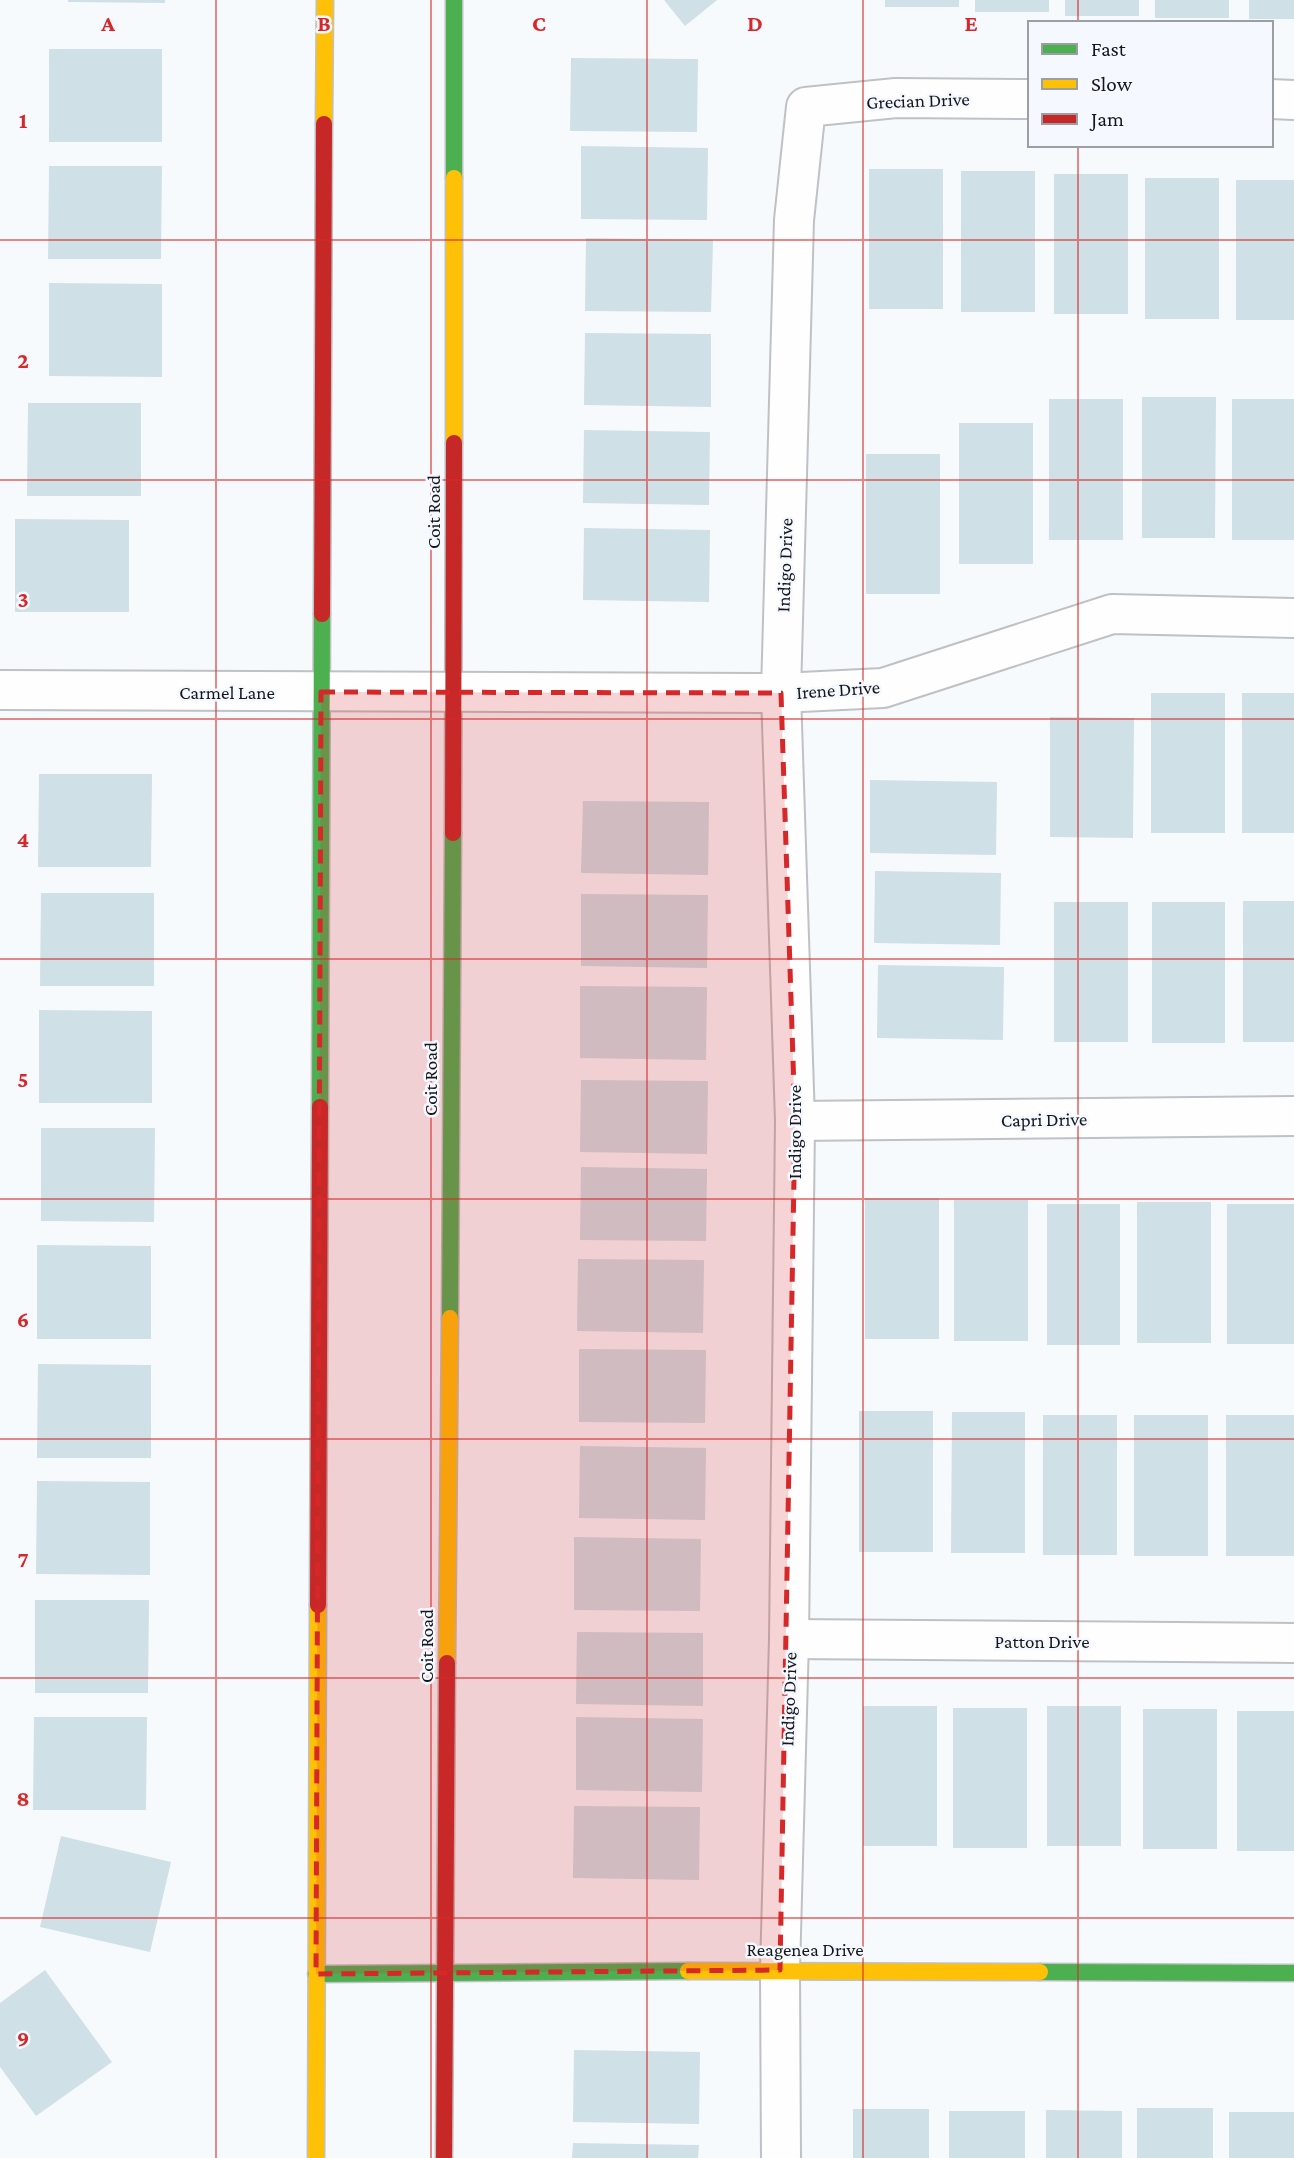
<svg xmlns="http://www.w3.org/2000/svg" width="1294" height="2158" viewBox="0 0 1294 2158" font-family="'Crimson Pro',serif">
<rect width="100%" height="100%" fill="#f7fafd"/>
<g fill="#cfe0e6">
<polygon points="68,0 165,0 165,3 68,2"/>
<polygon points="664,0 717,0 685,26"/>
<rect x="885" y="0" width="74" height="7"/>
<rect x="975" y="0" width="74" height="12"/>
<rect x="1065" y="0" width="74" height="16"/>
<rect x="1155" y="0" width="74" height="18"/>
<rect x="1249" y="0" width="45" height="19"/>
<rect x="49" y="49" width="113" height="93"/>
<polygon points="571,58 698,59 697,132 570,131"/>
<polygon points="581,146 708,148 707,220 581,219"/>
<polygon points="49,166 162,166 161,259 48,259"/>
<rect x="869" y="169" width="74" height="140"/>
<rect x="961" y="171" width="74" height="141"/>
<rect x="1054" y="174" width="74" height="140"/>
<rect x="1145" y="178" width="74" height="141"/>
<rect x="1236" y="180" width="58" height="140"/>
<polygon points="586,238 713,240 711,312 585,311"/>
<polygon points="49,283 162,284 162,377 49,376"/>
<polygon points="585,333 711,334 711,407 584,405"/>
<polygon points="1142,397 1216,397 1215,538 1142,538"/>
<rect x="1049" y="399" width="74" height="141"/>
<rect x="1232" y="399" width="62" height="141"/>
<polygon points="28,403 141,403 141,496 27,496"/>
<rect x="959" y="423" width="74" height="141"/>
<polygon points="584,430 710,432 709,505 583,503"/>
<rect x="866" y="454" width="74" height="140"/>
<polygon points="15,519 129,520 129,612 15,612"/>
<polygon points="584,528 710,530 709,602 583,600"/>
<rect x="1151" y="693" width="74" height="140"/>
<rect x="1242" y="693" width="52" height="140"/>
<polygon points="1050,717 1134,718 1133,838 1050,837"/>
<polygon points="39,774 152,774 151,867 38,867"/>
<polygon points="870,780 997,782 996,855 870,853"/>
<polygon points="583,801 709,802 708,875 581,873"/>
<polygon points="875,871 1001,873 1000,945 874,943"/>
<polygon points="41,893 154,893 154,986 40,986"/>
<polygon points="581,894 708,895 707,968 581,966"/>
<rect x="1243" y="901" width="51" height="141"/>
<rect x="1054" y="902" width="74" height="140"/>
<rect x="1152" y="902" width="73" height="141"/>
<polygon points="878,965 1004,967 1003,1040 877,1038"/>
<polygon points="580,986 707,987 706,1060 580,1058"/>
<polygon points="39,1010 152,1011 152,1103 39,1103"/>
<polygon points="581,1080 708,1081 707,1154 580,1152"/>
<polygon points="41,1128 155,1128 154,1222 41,1221"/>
<polygon points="581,1167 707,1169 706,1241 580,1240"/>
<rect x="865" y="1198" width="74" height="141"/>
<rect x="954" y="1200" width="74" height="141"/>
<rect x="1137" y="1202" width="74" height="141"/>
<rect x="1047" y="1204" width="73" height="141"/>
<rect x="1227" y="1204" width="67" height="140"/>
<polygon points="37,1245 151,1246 151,1339 37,1339"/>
<polygon points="578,1259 704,1260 703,1333 577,1331"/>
<polygon points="579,1349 706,1350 705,1423 579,1422"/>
<polygon points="38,1364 151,1365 151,1458 37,1458"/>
<rect x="859" y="1411" width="74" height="141"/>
<polygon points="952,1412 1025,1412 1025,1553 951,1553"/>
<rect x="1043" y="1415" width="74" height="140"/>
<rect x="1134" y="1415" width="74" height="141"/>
<rect x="1226" y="1415" width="68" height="141"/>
<polygon points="580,1446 706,1448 705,1520 579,1518"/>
<polygon points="37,1481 150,1482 150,1575 36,1574"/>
<polygon points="574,1537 701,1539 700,1611 574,1610"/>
<polygon points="35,1600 149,1600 148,1693 35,1693"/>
<polygon points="577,1632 703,1633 703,1706 576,1704"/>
<rect x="863" y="1706" width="74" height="140"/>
<rect x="1047" y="1706" width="74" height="140"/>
<rect x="953" y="1708" width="74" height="140"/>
<rect x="1143" y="1709" width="74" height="140"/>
<rect x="1237" y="1711" width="57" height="140"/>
<polygon points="34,1717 147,1717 146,1810 33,1810"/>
<polygon points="576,1717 703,1719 702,1792 576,1790"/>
<polygon points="574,1806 700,1807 699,1880 573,1878"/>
<polygon points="61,1836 171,1862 150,1952 40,1927"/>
<polygon points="45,1970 112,2062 36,2116 0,2067 0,2003"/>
<polygon points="574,2050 700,2052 699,2124 573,2122"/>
<rect x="1137" y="2108" width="76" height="50"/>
<rect x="853" y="2109" width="76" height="49"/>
<polygon points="1046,2110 1122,2111 1122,2158 1046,2158"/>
<rect x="949" y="2111" width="76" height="47"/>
<rect x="1229" y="2112" width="65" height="46"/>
<polygon points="573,2143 699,2145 698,2158 572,2158"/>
</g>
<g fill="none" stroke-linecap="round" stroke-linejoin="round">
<g stroke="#bfc1c4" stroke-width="42">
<g id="street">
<polyline points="1271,99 1294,100"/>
<polyline points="0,690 781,693 883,688 1112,614 1294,618"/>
<polyline points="795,1121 1294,1116"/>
<polyline points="789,1639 1294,1643"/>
<polyline points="781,2158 780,1970 789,1639 795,1121 781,693 794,220 806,107 896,98 1030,99"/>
</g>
</g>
<g stroke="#bfc1c4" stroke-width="19">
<g id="fast">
<polyline points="454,0 454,178"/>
<polyline points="320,1107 322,614"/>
<polyline points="450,1318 453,833"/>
<polyline points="1040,1972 1294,1973"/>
<polyline points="316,1974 688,1971"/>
</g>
</g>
<g stroke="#bfc1c4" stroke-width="19">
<g id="slow">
<polyline points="324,124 325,0"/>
<polyline points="454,178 454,443"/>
<polyline points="447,1663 450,1318"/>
<polyline points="688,1971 1040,1972"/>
<polyline points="316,2158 318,1605"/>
</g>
</g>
<g stroke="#bfc1c4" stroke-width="19">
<g id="jam">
<polyline points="322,614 324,124"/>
<polyline points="453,833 454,443"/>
<polyline points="318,1605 320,1107"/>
<polyline points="444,2158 447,1663"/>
</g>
</g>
<use href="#street" stroke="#fefeff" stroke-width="38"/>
<use href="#fast" stroke="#4caf50" stroke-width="16"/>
<use href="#slow" stroke="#ffc107" stroke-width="16"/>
<use href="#jam" stroke="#c62828" stroke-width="16"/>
</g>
<path fill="#d62828" fill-opacity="0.2" stroke="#d62828" stroke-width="5" stroke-dasharray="14 9" stroke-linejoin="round" d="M321,692L781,693L795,1121L780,1970L316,1974Z"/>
<path fill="none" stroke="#d62828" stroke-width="2" stroke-opacity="0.55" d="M216,0V2158M431,0V2158M647,0V2158M863,0V2158M1078,0V23M1078,145V2158M0,240H1294M0,480H1294M0,719H1294M0,959H1294M0,1199H1294M0,1439H1294M0,1678H1294M0,1918H1294"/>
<g text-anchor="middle" stroke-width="5" stroke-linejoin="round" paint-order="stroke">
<g font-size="19" fill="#15171a" stroke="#f5f9ff">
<text transform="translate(918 100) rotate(-2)" y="7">Grecian Drive</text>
<text transform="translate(433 512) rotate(-90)" y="7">Coit Road</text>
<text transform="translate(784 565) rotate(-88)" y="7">Indigo Drive</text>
<text transform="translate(838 689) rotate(-4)" y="7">Irene Drive</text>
<text x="227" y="699">Carmel Lane</text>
<text transform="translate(430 1079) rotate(-90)" y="7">Coit Road</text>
<text transform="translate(1044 1119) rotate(-1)" y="7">Capri Drive</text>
<text transform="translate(794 1132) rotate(-90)" y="7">Indigo Drive</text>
<text x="1042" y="1648">Patton Drive</text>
<text transform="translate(426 1646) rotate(-90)" y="7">Coit Road</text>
<text transform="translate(788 1699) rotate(-88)" y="7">Indigo Drive</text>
<text x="805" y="1956">Reagenea Drive</text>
</g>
</g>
<g font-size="23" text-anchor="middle" font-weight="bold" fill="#d62828" stroke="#f5f9ff" stroke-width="5" stroke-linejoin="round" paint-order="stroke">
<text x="108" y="31">A</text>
<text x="324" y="31">B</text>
<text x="539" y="31">C</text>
<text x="755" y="31">D</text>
<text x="971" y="31">E</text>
<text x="23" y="128">1</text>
<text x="23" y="368">2</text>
<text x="23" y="607">3</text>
<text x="23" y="847">4</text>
<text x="23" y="1087">5</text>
<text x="23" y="1327">6</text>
<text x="23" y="1567">7</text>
<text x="23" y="1806">8</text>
<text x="23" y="2046">9</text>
</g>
<rect x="1028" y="21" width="245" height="126" fill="#f5f9ff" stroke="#9b9fa3" stroke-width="2"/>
<rect x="1042" y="44" width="35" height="10" fill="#4caf50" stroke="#9b9fa3" stroke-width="2"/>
<text x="1091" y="56" font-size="21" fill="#15171a">Fast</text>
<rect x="1042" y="79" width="35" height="10" fill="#ffc107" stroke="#9b9fa3" stroke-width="2"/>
<text x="1091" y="91" font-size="21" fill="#15171a">Slow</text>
<rect x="1042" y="114" width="35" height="10" fill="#c62828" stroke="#9b9fa3" stroke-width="2"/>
<text x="1091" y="126" font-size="21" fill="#15171a">Jam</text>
</svg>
